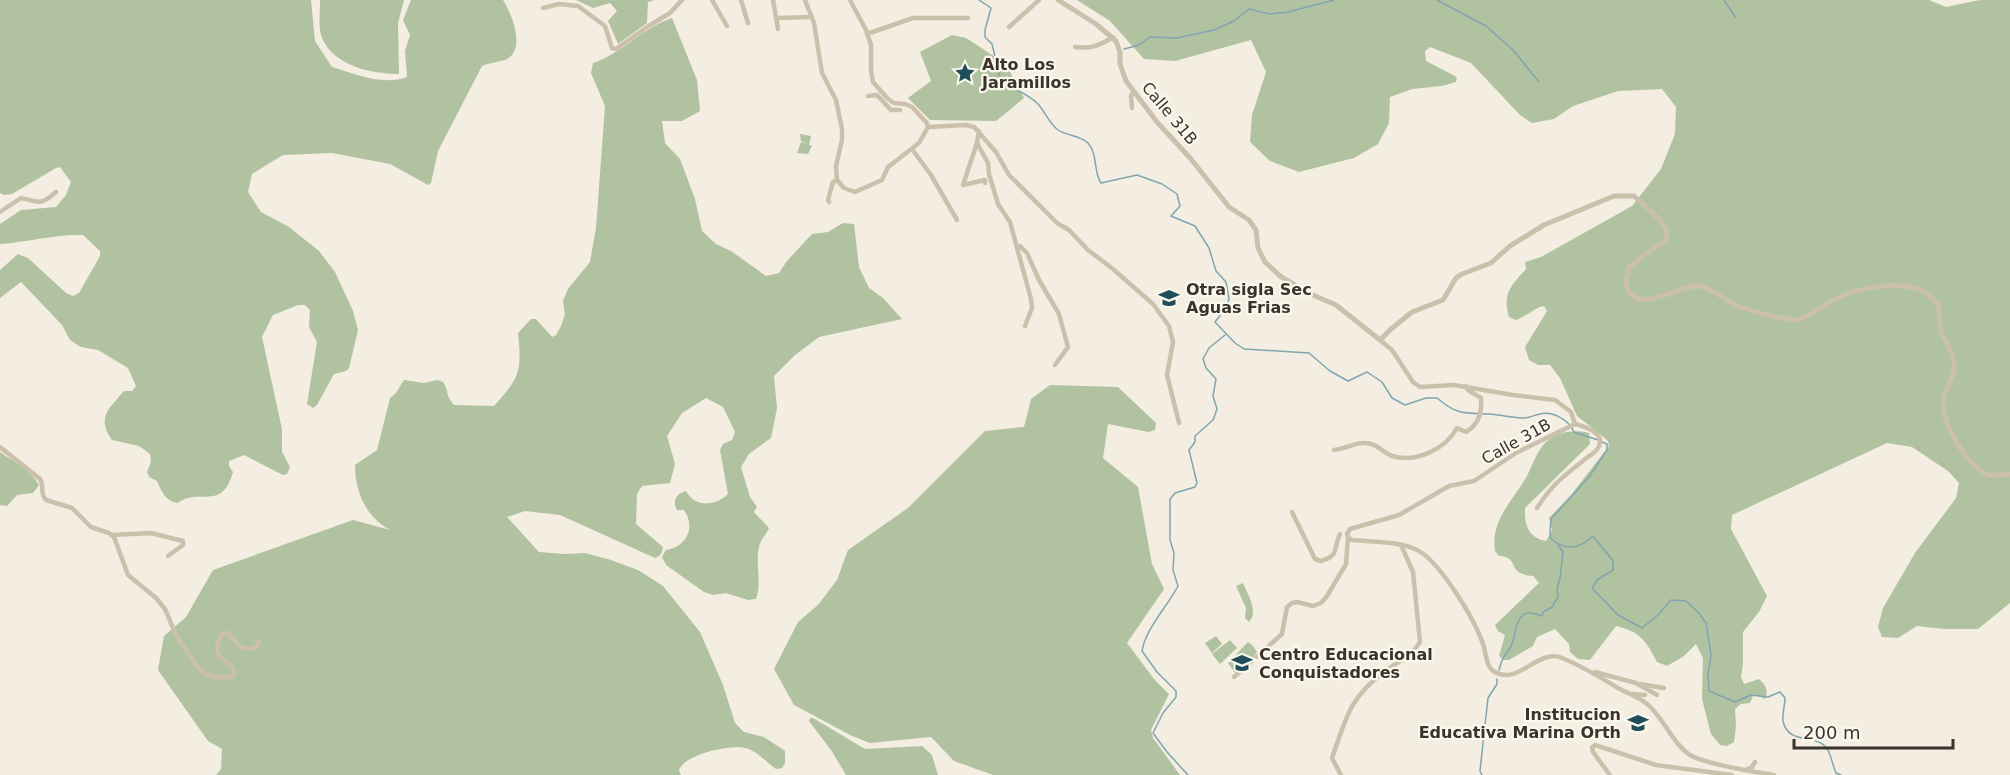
<svg xmlns="http://www.w3.org/2000/svg" width="2010" height="775" viewBox="0 0 2010 775" font-family="'DejaVu Sans',sans-serif">
<rect width="100%" height="100%" fill="#f3eee1"/>
<g fill="#b1c2a0">
<path d="M0,0H311L315,41L332,67C355,74 383,86 407,77L405,51L410,35L403,20L411,0H503C512,14 527,51 505,60C498,62 489,63 482,66L438,151L431,183L428,185L390,164L332,153L283,155L252,174L248,192L261,212L289,227L319,251L335,272L353,311L358,330L349,368L346,371L334,374L317,405L313,408L307,404L317,342L309,327L310,310L305,305H298L273,315L262,337L282,429V452L290,467L287,474L283,475L244,455L229,461V466L233,472C222,512 199,487 178,503C165,501 162,492 157,481L149,477L147,472L151,462L150,454L139,446L112,440C96,417 109,409 124,391H132L136,386L128,368L98,350L81,347L70,340L62,325L21,282L0,298V270L18,254L28,258L66,293L73,296L79,293L100,256V251L83,235C55,234 28,242 0,244V224L21,210L56,207L66,195L71,182L60,167L56,168L12,194L4,195L0,193Z"/>
<path d="M320,0H404L398,23L399,74C372,74 334,66 322,38C318,28 320,11 320,0Z"/>
<polygon points="576,0 654,0 648,2 647,23 618,44 608,21 617,11 610,3 593,8"/>
<path d="M1077,0H1929L1946,7L1980,0H2010V603L1978,629H1944L1917,626L1898,638L1882,637L1878,627L1883,608L1915,553L1956,498L1959,483L1948,471L1912,447L1887,443L1732,515L1731,529L1767,596L1759,612L1743,632V664L1741,677L1744,684L1759,679C1765,684 1769,690 1765,699L1754,694L1750,703L1741,704L1735,709L1736,726L1734,742L1727,746L1720,745L1711,734L1702,699L1703,658L1696,644L1684,656L1667,666L1657,662C1646,641 1641,632 1616,626L1590,660L1578,659L1570,652L1569,644L1555,629L1537,637L1533,646L1509,660H1504L1499,656L1505,635L1498,631L1495,625L1539,583L1533,576C1505,574 1521,557 1499,556L1495,551C1490,521 1513,500 1527,476C1532,466 1537,451 1545,443C1556,432 1574,429 1589,433L1590,444L1525,508C1524,524 1528,538 1546,541L1552,530L1549,518L1571,495L1609,446L1608,441L1600,434L1577,416L1560,378L1550,365H1538L1529,360L1525,347L1547,311L1544,306C1536,307 1527,316 1516,320L1509,317C1502,293 1511,286 1526,269L1525,262L1541,257L1632,206L1661,169L1675,134L1676,107L1662,89L1618,91L1573,106L1554,119L1532,123L1520,115L1471,63L1430,47L1425,51L1426,61L1455,76L1457,78L1456,82L1442,86L1412,89L1390,97L1389,123L1378,144L1354,158L1299,172L1270,161L1250,142L1252,115L1266,72L1251,40L1175,61L1144,59L1110,21Z"/>
<path d="M672,18L697,80L700,111L682,121H662L665,143L680,159L695,199L702,231L716,244L731,251L766,276L779,273L787,261L812,234L828,232L843,223L854,224L859,267L869,288L883,298L902,319L819,337L795,355L774,376L777,408L771,438L749,454L741,467L750,497L757,507L754,512L769,528C767,533 763,537 761,541C753,559 763,580 756,599L748,600L726,593L713,595L704,592L666,565L662,557L666,550C687,547 696,527 684,510H677C672,502 676,493 686,491C695,508 716,506 728,494L720,450L723,444L732,440L735,432L723,407L706,398L682,413L667,436L675,464L670,483L642,486L637,494L636,524L663,547C662,553 661,556 655,558L560,515L525,511L507,517L539,552L565,554L585,553L611,560L638,570L663,586L700,632L723,685L735,723L744,732L764,737L785,751V763L782,768L776,769C768,763 758,753 749,749C733,743 685,754 679,770L681,775H216L221,769L222,749L208,741L158,670L164,636L186,617L213,570L353,520L390,530C366,517 355,492 355,465L377,450L390,398L396,393L404,380L424,383L437,380L443,382C449,390 445,395 454,405L494,406C520,377 522,372 518,333L531,319H536L552,337L556,335L561,326L565,314L563,301L568,289L590,262L596,228L605,106L591,73L593,63C623,53 643,27 672,18Z"/>
<polygon points="952,35 966,38 1006,64 1024,98 996,121 930,120 908,98 931,81 920,52"/>
<polygon points="800,134 811,136 809,145 812,146 808,154 797,153 801,142 808,144 801,141"/>
<polygon points="1050,385 1118,387 1156,423 1155,430 1149,432 1108,424 1103,458 1138,487 1152,564 1164,589 1127,643 1154,679 1169,694 1151,730 1153,738 1180,775 993,775 954,761 931,737 870,743 852,736 794,705 774,669 798,622 818,605 837,580 848,550 908,508 985,431 1024,427 1031,399"/>
<path d="M0,452C14,462 31,470 39,485L33,493L17,495L7,506L0,505Z"/>
<path d="M1243,583C1248,595 1259,612 1249,622L1245,618L1246,608L1236,586Z"/>
<polygon points="1216,636 1222,644 1212,653 1205,643"/>
<polygon points="1230,640 1237,648 1220,664 1212,654"/>
<polygon points="1248,642 1252,645 1257,652 1245,666 1235,673 1228,663"/>
<polygon points="810,718 813,718 865,749 922,746 932,755 938,775 846,775 831,750 809,721"/>
</g>
<g fill="none" stroke-linecap="round" stroke-linejoin="round">
<g stroke="#80a5b0" stroke-width="1.5">
<path d="M979,0L991,8L985,30V37L992,44L1001,82C1013,88 1028,94 1038,104C1045,112 1049,123 1058,130C1067,136 1080,135 1088,143C1098,154 1093,171 1101,183L1137,175L1162,184L1177,194L1180,206L1171,216L1195,226L1209,248L1216,271L1226,282L1229,299L1226,308L1215,322L1235,343L1244,349L1309,353L1330,371L1348,381L1367,372L1382,382L1392,398L1405,405L1426,398H1437C1457,415 1464,413 1489,414C1500,415 1510,417 1521,418C1528,419 1533,415 1540,414C1553,411 1569,420 1574,432L1598,440"/>
<polyline points="1437,0 1486,26 1513,50 1539,82"/>
<polyline points="1724,0 1736,18"/>
<polyline points="1124,49 1139,45 1150,37 1177,38 1214,30 1234,21 1249,9 1269,14 1288,12 1334,0"/>
<path d="M1602,442L1607,444V450L1589,477L1551,519L1550,532L1551,539C1566,551 1579,549 1593,536L1613,561V570L1597,580L1592,588L1618,615L1642,628L1658,615L1671,600L1686,601L1698,612L1706,623L1711,655L1708,674L1709,691L1735,702L1751,695L1768,697L1780,692L1785,698C1785,705 1782,714 1783,721C1788,746 1817,732 1828,750C1831,756 1833,766 1836,773L1841,775"/>
<path d="M1499,670C1502,658 1504,657 1510,648C1516,638 1514,623 1523,615C1528,611 1536,614 1542,616L1543,612L1552,607L1558,597L1557,589L1560,578L1563,552L1558,545"/>
<path d="M1188,775L1167,752L1153,733L1163,713L1176,697V691L1157,672L1142,651C1146,628 1167,607 1178,586L1173,570L1174,553L1170,540V499L1175,493L1195,487L1197,483L1189,450L1195,442V436L1213,420L1217,409L1213,396L1216,379L1206,368L1203,359L1209,348L1225,335"/>
<polyline points="1482,775 1480,771 1488,698 1497,684 1497,679"/>
</g>
<g stroke="#cbc0ac" stroke-width="4.5">
<polyline points="712,0 727,26"/>
<polyline points="741,0 748,23"/>
<polyline points="773,0 778,29"/>
<polyline points="805,0 814,23 822,73 836,100 842,129 842,140 836,166 837,180 844,188 855,192 882,180 888,167 919,143 928,127 927,123 912,107 905,104 894,103 888,99 873,82 871,70 871,45 866,30 850,0"/>
<polyline points="543,8 559,4 578,6 605,26 612,48 616,49 647,27 670,13 682,0"/>
<polyline points="778,18 812,17"/>
<polyline points="1009,27 1039,0"/>
<polyline points="867,34 913,18 968,18"/>
<path d="M1075,47C1091,49 1099,46 1113,37"/>
<polyline points="868,96 877,95 891,110 900,110"/>
<polyline points="1132,108 1131,96 1134,91"/>
<polyline points="928,127 966,125 974,127 996,152 1009,175 1057,223 1069,230 1088,250 1113,269 1153,304 1169,326 1173,342 1167,375 1179,423"/>
<polyline points="979,131 977,143 988,163 989,174 998,204 1010,222 1031,299 1032,308 1025,326"/>
<polyline points="977,143 963,185 985,180 985,183"/>
<polyline points="912,149 931,175 957,220"/>
<polyline points="829,202 828,200 833,182 837,180"/>
<path d="M0,212L21,198C40,202 40,206 56,192"/>
<polyline points="1020,246 1027,253 1039,280 1059,314 1068,347 1055,365"/>
<path d="M1380,340L1392,350L1413,382L1420,387L1454,385L1513,395L1555,400L1571,412L1575,424L1516,453L1474,481L1449,486L1399,515L1350,529L1347,534L1348,537L1352,540C1372,542 1397,541 1415,549C1438,558 1475,620 1483,644C1486,652 1486,668 1495,672C1518,686 1538,648 1562,658C1582,666 1600,677 1618,688C1627,693 1638,697 1646,703C1662,715 1672,743 1690,755C1705,764 1755,772 1774,775"/>
<path d="M0,447L40,479C45,486 39,493 46,500L72,508L91,527L109,533L114,537L128,575L156,598L165,609L176,635L198,668L207,675L215,677H232L234,674L233,668C220,657 211,652 222,634L229,633C236,644 243,653 256,647L259,641"/>
<path d="M1334,450C1347,449 1358,440 1371,444C1379,446 1384,453 1392,456C1415,463 1445,450 1457,428L1466,432C1479,424 1482,413 1481,398L1468,390L1466,386"/>
<path d="M1537,508C1552,484 1566,474 1588,457C1593,454 1599,449 1600,443C1602,431 1583,426 1575,424"/>
<path d="M1292,512L1315,559L1321,561C1340,556 1333,548 1340,534"/>
<polyline points="112,535 151,533 183,541 183,545 168,556"/>
<polyline points="1595,672 1636,683 1657,695"/>
<polyline points="1234,677 1282,634 1287,607 1292,603 1297,602 1313,606 1321,603 1327,596 1346,564 1348,537"/>
<polyline points="1640,684 1664,688"/>
<polyline points="1633,694 1645,695"/>
<polyline points="1746,770 1752,767 1755,762"/>
<path d="M1341,775L1332,758C1346,719 1349,698 1384,672C1397,662 1412,656 1420,642L1413,572L1401,545"/>
<polyline points="1610,775 1593,752 1592,747 1595,745 1656,765 1732,775"/>
</g>
<path stroke="#cbc0ac" stroke-width="5" d="M1058,0L1096,24L1116,41L1120,52V64L1126,81L1157,122L1191,159L1229,207L1249,220L1256,230L1258,248L1265,262L1280,276L1306,292L1336,305L1380,340L1391,329L1412,312L1443,300L1456,278L1462,274L1491,263L1510,246L1544,225L1614,196H1634C1644,206 1676,228 1664,241L1630,266C1626,276 1623,289 1633,296C1649,308 1679,286 1696,286C1711,286 1725,301 1738,306C1756,312 1778,319 1797,320C1810,317 1822,307 1833,300C1854,288 1902,279 1924,292C1929,295 1933,300 1938,304C1940,313 1939,322 1941,332C1944,342 1953,350 1954,361C1956,379 1942,391 1943,405C1944,426 1967,466 1987,474C1994,477 2002,475 2010,474"/>
</g>
<defs>
<g id="sight-bare" transform="scale(1.62)"><path d="M0-6L1.8-2.2L6-1.7L2.9 1.2L3.7 5.4L0 3.3L-3.7 5.4L-2.9 1.2L-6-1.7L-1.8-2.2Z" fill="#214d5b" stroke="#faf7ed" stroke-width="2.5" paint-order="stroke"/></g>
<g id="school-bare" transform="scale(1.62)"><path d="M0-5L7-2L0 1L-7-2ZM-4 1L0 2.5L4 1V4Q0 6-4 4Z" fill="#214d5b" stroke="#faf7ed" stroke-width="2.5" paint-order="stroke"/></g>
</defs>
<g fill-rule="evenodd">
<use href="#sight-bare" x="965" y="73"/>
<use href="#school-bare" x="1169" y="298"/>
<use href="#school-bare" x="1242" y="663"/>
<use href="#school-bare" x="1638" y="723"/>
</g>
<g text-anchor="middle" stroke-width="4.5" stroke-linejoin="round" paint-order="stroke">
<g font-size="16" font-weight="bold" fill="#3a322b" stroke="#faf7ed" text-anchor="start">
<text x="982" y="70">Alto Los<tspan x="982" dy="18">Jaramillos</tspan></text>
<text x="1186" y="295">Otra sigla Sec<tspan x="1186" dy="18">Aguas Frias</tspan></text>
<text x="1259" y="660">Centro Educacional<tspan x="1259" dy="18">Conquistadores</tspan></text>
<text x="1621" y="720" text-anchor="end">Institucion<tspan x="1621" dy="18">Educativa Marina Orth</tspan></text>
</g>
<g font-size="16" fill="#3a322b" stroke="#faf7ed">
<text transform="translate(1170 113) rotate(50)" y="6">Calle 31B</text>
<text transform="translate(1516 441) rotate(-29)" y="6">Calle 31B</text>
</g>
</g>
<path d="M1794 739v9h159v-9" fill="none" stroke="#3a322b" stroke-width="3"/>
<text x="1803" y="739" font-size="18" fill="#3a322b" stroke="#faf7ed" stroke-width="4.5" paint-order="stroke">200 m</text>
</svg>
